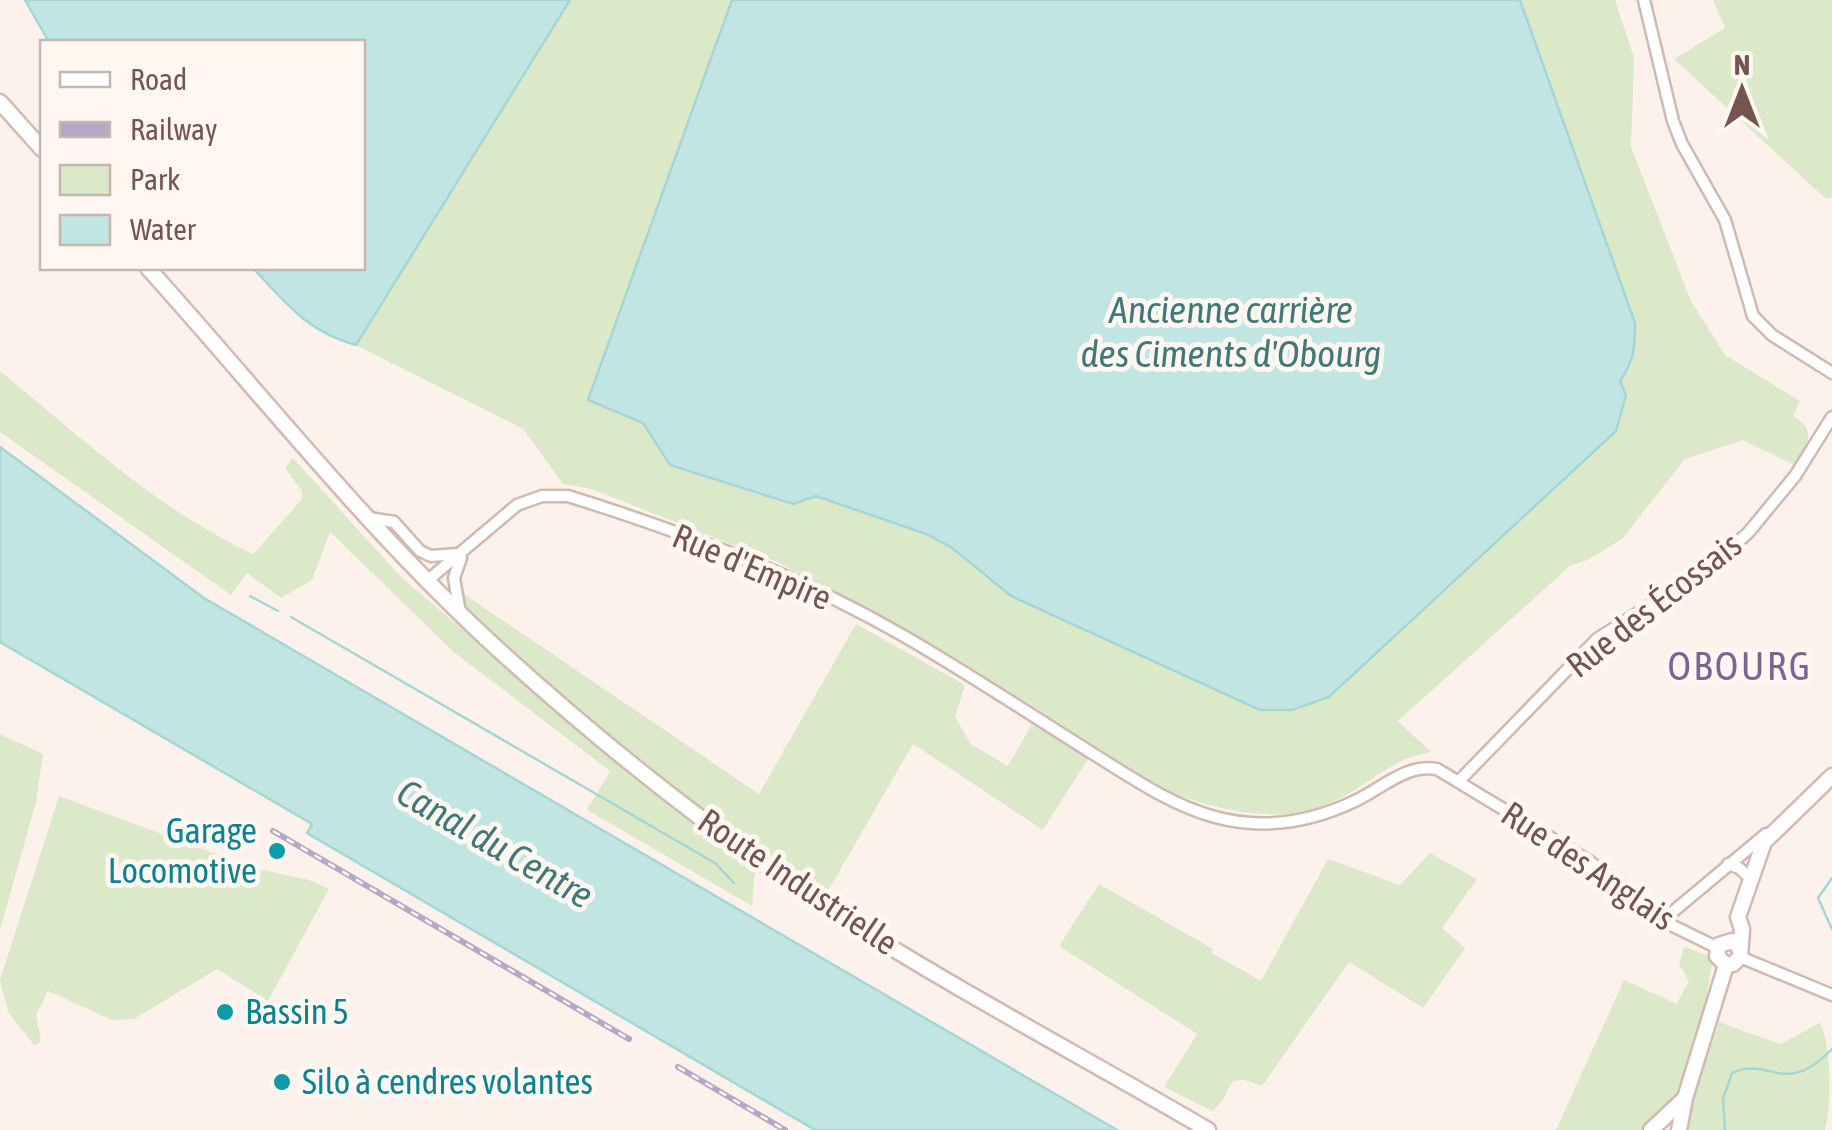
<svg xmlns="http://www.w3.org/2000/svg" width="1832" height="1130" viewBox="0 0 1832 1130" font-family="'Asap Condensed',sans-serif">
<rect width="100%" height="100%" fill="#fcf2eb"/>
<g fill="#dce9c9">
<path d="M570,0H732L588,400L643,423L670,465L816,496L926,534L952,548L984,576L1292,710L1329,697L1616,431L1626,395L1620,381L1631,367L1635,323L1520,0H1615L1634,58L1631,147L1691,301L1725,355L1800,401L1793,416C1818,430 1807,446 1796,466L1743,440L1685,459L1622,539L1588,560L1571,565L1398,721L1431,752C1395,758 1378,777 1348,794C1289,829 1225,813 1165,790L894,623L777,562L591,489L563,484L523,429L356,345Z"/>
<polygon points="1713,0 1832,0 1832,197 1826,199 1674,59 1725,28"/>
<path d="M0,371C80,437 159,510 253,554L302,499V491L285,468L293,458L401,577L616,760L460,614L464,594L759,794L856,624L965,685L955,717L971,744L1008,766L1032,724L1089,757L1043,830L913,744L821,903L756,860L752,906L587,810L610,771L455,653L330,532L312,580L281,598L247,573L231,595L0,432Z"/>
<polygon points="0,734 43,754 36,802 0,930"/>
<polygon points="59,796 254,868 309,880 329,889 268,1001 217,969 134,1019 112,1020 48,991 36,1015 41,1042 34,1045 8,1012 0,980"/>
<path d="M1430,853L1477,879L1442,928L1465,948L1423,1008L1349,962L1262,1086C1219,1068 1236,1095 1212,1111L1164,1087L1197,1034L1059,946L1099,884L1213,949L1212,953L1261,981L1328,859L1400,885Z"/>
<polygon points="1684,947 1707,955 1712,963 1706,1000 1677,1097 1644,1130 1556,1130 1624,980 1677,1004 1689,981 1679,964"/>
<path d="M1719,1022L1780,1044L1820,1023C1832,1046 1832,1106 1825,1130H1683Z"/>
</g>
<g fill="#c0e5e3" stroke="#a6d6d4" stroke-width="2.5">
<path d="M25,0H570L356,345C307,332 286,303 253,268H362V42H49Z"/>
<path d="M732,0H1520L1635,323C1635,347 1634,362 1620,381L1626,395L1616,431L1329,697L1292,710H1260L1011,596L952,548L926,534L816,496L793,504L670,465L643,423L588,400Z"/>
<polygon points="0,447 204,598 1117,1130 815,1130 307,833 312,824 0,642"/>
</g>
<g fill="none" stroke-linecap="round" stroke-linejoin="round">
<g stroke="#a6d6d4" stroke-width="2.5">
<polyline points="250,596 278,611"/>
<polyline points="291,617 715,863 734,883"/>
<polyline points="1832,878 1818,898 1832,929"/>
<path d="M1725,1130L1723,1099L1732,1073C1770,1055 1784,1099 1832,1049"/>
</g>
<g stroke="#cfbab3" stroke-width="15">
<g id="street">
<polyline points="1644,0 1673,121 1682,144 1725,220 1753,316 1772,335 1832,373"/>
<polyline points="369,518 394,522 420,551 431,556 458,554"/>
<path d="M427,581L517,505L542,496H568C683,532 798,575 902,635C968,673 1031,715 1095,755C1134,779 1171,805 1215,817C1263,830 1311,822 1355,801C1381,789 1407,763 1437,769L1589,861L1673,926L1718,948"/>
<polyline points="460,613 454,578 461,558"/>
<polyline points="1460,780 1597,639 1705,570 1748,533 1795,476 1832,417"/>
<polyline points="1728,864 1739,868 1750,878"/>
<polyline points="1663,920 1766,834"/>
<polyline points="1740,957 1832,995"/>
</g>
</g>
<g stroke="#d2b9b1" stroke-width="19">
<g id="secondary">
<polyline points="0,102 42,149"/>
<path d="M148,268C264,397 372,535 501,652C600,742 705,826 816,900C942,983 1077,1053 1208,1130"/>
<polyline points="1726,965 1733,964 1740,957 1742,929 1738,917 1764,842 1832,776"/>
<polyline points="1726,965 1717,956 1719,945 1732,941 1740,948"/>
<polyline points="1651,1130 1684,1099"/>
<polyline points="1679,1130 1685,1098 1726,965"/>
</g>
</g>
<use href="#street" stroke="#fff" stroke-width="10"/>
<use href="#secondary" stroke="#fff" stroke-width="14"/>
<g stroke="#b3a8c6" stroke-width="6">
<g id="rail">
<polyline points="273,831 629,1039"/>
<polyline points="678,1067 785,1130"/>
</g>
</g>
<use href="#rail" stroke="#fef7f1" stroke-width="2.5" stroke-dasharray="8" stroke-linecap="butt"/>
</g>
<g fill="#0f9aa8" stroke="#fef7f1" stroke-width="4">
<circle cx="277" cy="851" r="10"/>
<circle cx="225" cy="1012" r="10"/>
<circle cx="282" cy="1082" r="10"/>
</g>
<g text-anchor="middle" stroke-width="10" stroke-linejoin="round" paint-order="stroke">
<g font-size="35" fill="#75554f" stroke="#fef7f1">
<text transform="translate(752 567) rotate(23)" y="12">Rue d'Empire</text>
<text transform="translate(1654 605) rotate(-38)" y="12">Rue des Écossais</text>
<text transform="translate(1588 866) rotate(34)" y="12">Rue des Anglais</text>
<text transform="translate(798 882) rotate(34)" y="12">Route Industrielle</text>
</g>
<g font-size="35" fill="#0d838f" stroke="#fef7f1" text-anchor="start">
<text x="257" y="843" text-anchor="end">Garage<tspan x="257" dy="40">Locomotive</tspan></text>
<text x="245" y="1024">Bassin 5</text>
<text x="302" y="1094">Silo à cendres volantes</text>
</g>
<g font-size="38" font-style="italic" fill="#427978" stroke="#fef7f1">
<text x="1231" y="323">Ancienne carrière<tspan x="1231" dy="44">des Ciments d'Obourg</tspan></text>
<text transform="translate(495 844) rotate(30)" y="13">Canal du Centre</text>
</g>
<g font-size="40" letter-spacing="2.5" fill="#7a6791" stroke="#fef7f1">
<text x="1740" y="680">OBOURG</text>
</g>
</g>
<rect x="40" y="40" width="325" height="230" fill="#fef7f1" stroke="#c7b6b0" stroke-width="2.5"/>
<rect x="60" y="72" width="50" height="15" fill="#ffffff" stroke="#c7b6b0" stroke-width="2.5"/>
<text x="130" y="90" font-size="30" fill="#75554f">Road</text>
<rect x="60" y="122" width="50" height="15" fill="#b3a8c6" stroke="#c7b6b0" stroke-width="2.5"/>
<text x="130" y="140" font-size="30" fill="#75554f">Railway</text>
<rect x="60" y="165" width="50" height="30" fill="#dce9c9" stroke="#c7b6b0" stroke-width="2.5"/>
<text x="130" y="190" font-size="30" fill="#75554f">Park</text>
<rect x="60" y="215" width="50" height="30" fill="#c0e5e3" stroke="#c7b6b0" stroke-width="2.5"/>
<text x="130" y="240" font-size="30" fill="#75554f">Water</text>
<g transform="translate(1742 90)" stroke="#fef7f1" stroke-width="8" paint-order="stroke">
<path d="M0-8L18 38L0 25L-18 38Z" fill="#75554f"/>
<text y="-15" font-size="28" font-weight="bold" text-anchor="middle" fill="#75554f">N</text>
</g>
</svg>
